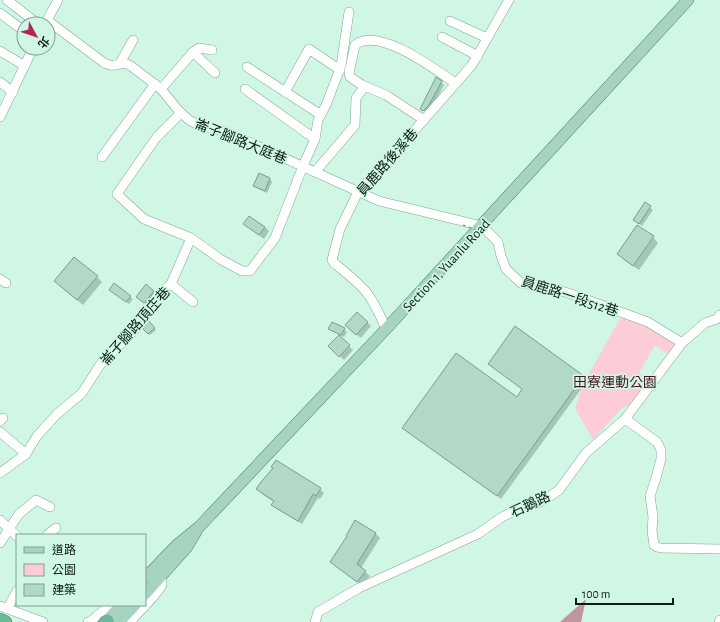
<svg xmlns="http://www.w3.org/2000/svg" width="720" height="622" viewBox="0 0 720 622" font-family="'Alegreya Sans','Noto Sans TC',sans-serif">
<rect width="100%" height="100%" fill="#cff7e4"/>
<polygon fill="#fdcdd7" points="622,316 642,322 677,343 669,355 655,345 639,373 649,381 632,403 621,409 593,440 575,408 582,386 610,336"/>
<polygon fill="#c2949e" points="586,599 581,622 560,622"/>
<g fill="#0003">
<polygon points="441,82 444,85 432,108 427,114 421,108"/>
<polygon points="259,175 270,179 272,182 267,193 257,188 254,185"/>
<polygon points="645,203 653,210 642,226 637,222"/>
<polygon points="250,217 265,227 269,231 264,239 249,228 245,224"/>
<polygon points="653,237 658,243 639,270 624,260 618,254"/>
<polygon points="97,277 102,282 83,305 60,286"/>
<polygon points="153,291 156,294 147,305 140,300"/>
<polygon points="113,292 130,297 133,299 129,304"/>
<polygon points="149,322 156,330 150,335 144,329"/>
<polygon points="367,322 371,326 361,338 350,329"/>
<polygon points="516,327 583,377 587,381 501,499 408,432 517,398 523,390"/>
<polygon points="329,329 344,329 347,332 344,337 332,331"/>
<polygon points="339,336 353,350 344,360 330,346"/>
<polygon points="258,489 320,489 324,493 320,499 318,498 302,524 277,509 272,505 274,502 262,494"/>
<polygon points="355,521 376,534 380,538 361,568 370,576 362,585 335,566 348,536"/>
</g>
<g fill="#b1d9c6" stroke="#799f8e">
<polygon points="436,77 442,81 429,105 423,111 420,109"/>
<polygon points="259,173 270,178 265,191 253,186"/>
<polygon points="645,202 651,206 639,224 633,220"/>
<polygon points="249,216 265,227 259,235 243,224"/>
<polygon points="637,225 654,236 633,266 617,254"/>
<polygon points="74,257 98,276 77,300 54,281"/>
<polygon points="114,283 131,296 126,302 109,290"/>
<polygon points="146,284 154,291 144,303 136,297"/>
<polygon points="357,312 368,322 356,335 345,325"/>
<polygon points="148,320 155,328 148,334 143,329"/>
<polygon points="332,322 345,328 341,335 328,329"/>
<polygon points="515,326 584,376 497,496 402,428 456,353 517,397 522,389 488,364"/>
<polygon points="339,335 350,345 339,357 328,346"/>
<polygon points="276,460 321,488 316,496 313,494 298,521 271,505 274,501 256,489 261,482 273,468 271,467"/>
<polygon points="355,520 376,533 357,564 366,571 357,582 330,562 347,536 346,536"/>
</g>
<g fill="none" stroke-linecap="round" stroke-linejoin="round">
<g stroke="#80a694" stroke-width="10">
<g id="minor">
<polyline points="7,0 38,24"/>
<polyline points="0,13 24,31"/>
<path d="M47,20L103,62C104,63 109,65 110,65C119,67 120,60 131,66L161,89L179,111L189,120L200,126L213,128L229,133L379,201L482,226L498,242L501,256L506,269L521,283L552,288L571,294L648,322L682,343"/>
<polyline points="450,21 487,38"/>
<polyline points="45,24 58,0"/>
<polyline points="442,37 478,56"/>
<polyline points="0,51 25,66"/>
<polyline points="193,52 215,73"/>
<polyline points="120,63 133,40"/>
<polyline points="247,67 321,115"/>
<polyline points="0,82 13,92"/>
<polyline points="161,89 193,52 199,48 212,50"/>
<polyline points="245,89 315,139"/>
<polyline points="285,92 309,49 340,70"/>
<polyline points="0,117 33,48"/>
<path d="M424,120L386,95L362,85L350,77L349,73L355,45C378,26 435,69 455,83"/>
<polyline points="102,157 155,84"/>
<polyline points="315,172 355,125 356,98 365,86"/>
<polyline points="191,238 220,259 242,271 250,271 275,238 303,166 315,139 318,120 326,105 341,66 349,12"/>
<polyline points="0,279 6,283"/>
<polyline points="171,284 193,302"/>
<path d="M386,329C381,317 375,304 367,293C358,282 345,272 334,263L332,260L340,229L358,192L400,147L472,65L509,0"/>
<polyline points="625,419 657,442 661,450 661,459 656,478 650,496 653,517 652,531 654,545 657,547 661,548 720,549"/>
<polyline points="0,421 3,418"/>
<polyline points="0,432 26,454"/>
<polyline points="0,473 26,454 37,436 57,414 82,393 100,365 136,328 158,295 171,284 191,238 144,219 117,194 156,138 181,113"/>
<polyline points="0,520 9,529 0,543"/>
<polyline points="47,535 56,528"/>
<polyline points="17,536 9,529 19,514 36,500 50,507"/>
<polyline points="0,606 43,622"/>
<polyline points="7,609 17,591"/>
<polyline points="88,622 91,621 110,605"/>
<polyline points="130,622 154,596 162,585 161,577 159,574"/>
<polyline points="315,622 318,612 359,588 478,534 502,517 520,508 532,504 538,503 546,499 559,490 586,453 625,419 682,343 705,323 717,319 720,315"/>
<polyline points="719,622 720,620"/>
</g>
</g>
<g stroke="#4a816a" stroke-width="12">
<g id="major">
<polyline points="145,578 177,545 199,527 386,329 688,0"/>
<polyline points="145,594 187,547 196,532"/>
<polyline points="106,622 121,605"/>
<polyline points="119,622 135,605"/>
</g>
</g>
<g stroke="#4a816a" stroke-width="14">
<g id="highway">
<polyline points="0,620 5,622"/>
<polyline points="105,622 107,621"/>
</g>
</g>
<use href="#minor" stroke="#fff" stroke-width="9"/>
<use href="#major" stroke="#a6d4c1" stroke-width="11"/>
<use href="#highway" stroke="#6bb898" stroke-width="13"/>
<polyline stroke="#678275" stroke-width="1" stroke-dasharray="3 3" stroke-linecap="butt" points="463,225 485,233"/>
</g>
<g text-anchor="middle" stroke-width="3.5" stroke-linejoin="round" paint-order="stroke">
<g font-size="14" fill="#0c1b14" stroke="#cff7e4">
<text transform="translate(241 141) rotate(22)" y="5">崙子腳路大庭巷</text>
<text transform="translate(387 162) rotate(-49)" y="5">員鹿路後溪巷</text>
<text transform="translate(446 265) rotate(-47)" y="5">Section 1, Yuanlu Road</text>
<text transform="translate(570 296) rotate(18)" y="5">員鹿路一段512巷</text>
<text transform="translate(135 326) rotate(-49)" y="5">崙子腳路頂庄巷</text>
<text transform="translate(530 504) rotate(-25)" y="5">石鵝路</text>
</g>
<g font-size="14" fill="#4d1427" stroke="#cff7e4">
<text x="615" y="387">田寮運動公園</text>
</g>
</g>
<rect x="16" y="534" width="130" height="72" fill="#cff7e4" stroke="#819f91"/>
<rect x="24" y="547" width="20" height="6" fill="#a6d4c1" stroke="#819f91"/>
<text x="52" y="554" font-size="12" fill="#0c1b14">道路</text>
<rect x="24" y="564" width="20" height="12" fill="#fdcdd7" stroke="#819f91"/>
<text x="52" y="574" font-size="12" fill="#0c1b14">公園</text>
<rect x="24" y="584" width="20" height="12" fill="#b1d9c6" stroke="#819f91"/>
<text x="52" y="594" font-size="12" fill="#0c1b14">建築</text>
<g transform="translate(36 36) rotate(130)"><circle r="19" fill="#cff7e4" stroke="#819f91"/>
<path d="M0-3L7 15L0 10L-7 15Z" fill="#b3245a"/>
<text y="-6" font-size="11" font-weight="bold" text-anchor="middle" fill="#0c1b14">北</text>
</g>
<path d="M576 598v6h97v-6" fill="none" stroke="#0c1b14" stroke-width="2"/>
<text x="582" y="598" font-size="12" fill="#0c1b14" stroke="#cff7e4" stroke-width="3" paint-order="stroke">100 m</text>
</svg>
